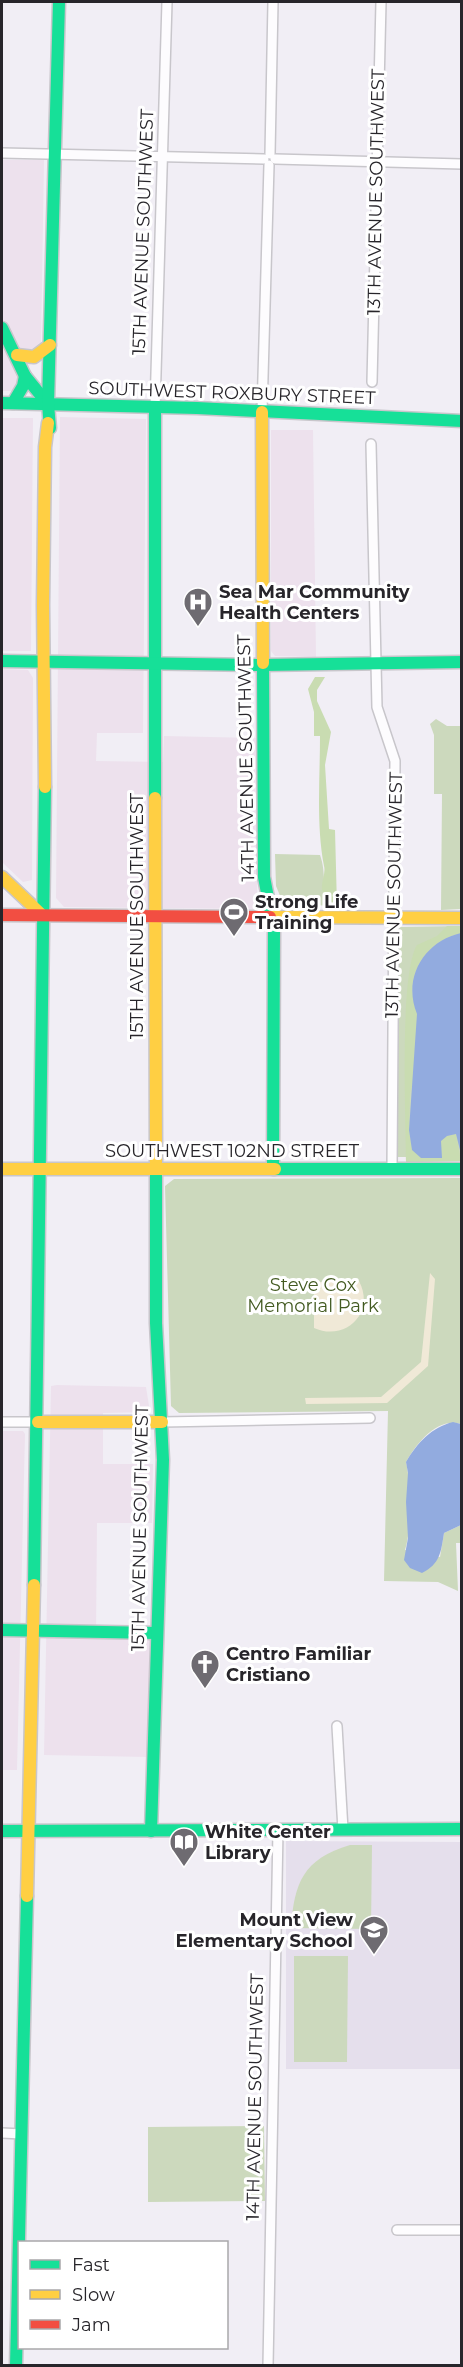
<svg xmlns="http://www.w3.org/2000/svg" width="463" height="2367" viewBox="0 0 463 2367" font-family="Montserrat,sans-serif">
<rect width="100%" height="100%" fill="#f1eef5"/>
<g fill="#ede1ed">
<polygon points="2,160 44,160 41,346 15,391 2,391"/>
<polygon points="60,417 146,419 143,733 97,733 96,761 163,762 164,736 258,738 257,903 253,909 64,907 56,898"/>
<polygon points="2,418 33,418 31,651 2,651"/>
<polygon points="271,430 313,430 316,657 275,656 271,651"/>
<polygon points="2,669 28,670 33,678 32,880 23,882 2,862"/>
<polygon points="57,1385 146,1387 150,1412 103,1413 103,1464 153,1464 152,1523 97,1523 96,1636 150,1637 148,1757 44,1755 51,1386"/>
<polygon points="2,1431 23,1431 25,1434 17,1770 2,1770"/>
</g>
<polygon fill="#e5dfec" points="286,1841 461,1842 461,2069 286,2069"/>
<g fill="#ccd9bd">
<polygon points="436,719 447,726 461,726 461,909 441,910 442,794 434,794 434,735 430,724"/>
<path d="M275,854L320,855C327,875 320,884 331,906L283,903L276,886Z"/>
<polygon points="461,926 461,1161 406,1162 406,1157 397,1157 399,927"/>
<path d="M461,1178V1424C437,1417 417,1443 406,1462C411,1484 412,1528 405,1550L440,1557L444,1533L461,1525V1543H456L458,1591L438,1582L384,1581L388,1411L179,1413L171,1406L165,1186L174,1179Z"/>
<path d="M350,1845H372L371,1929L291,1928C294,1883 303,1859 350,1845Z"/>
<polygon points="294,1956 348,1956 347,2062 294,2062"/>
<polygon points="264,2126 265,2201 148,2202 148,2127"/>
</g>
<g fill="#c9dcb1">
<path d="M315,677H325L317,690V701L331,732L325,765L329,829L335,830L337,906H331C328,901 323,894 322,889C321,882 326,873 324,866C316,824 320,779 320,736H314V712L308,689Z"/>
<path d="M447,926H461V933C425,941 402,977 417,1013L414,1080L410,1092L409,1130L412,1150L440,1149L441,1141L447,1136L456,1134L461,1161L406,1162C406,1121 399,974 417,945L437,936Z"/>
</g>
<g fill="#f0e9d7">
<polygon points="430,1273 435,1279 428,1366 387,1403 306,1404 305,1398 381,1397 421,1362"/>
<path d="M315,1278L320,1282L359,1281C376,1313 345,1342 314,1328V1289L309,1283Z"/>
</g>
<g fill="#92abdf">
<path d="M461,933V1154L456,1134L447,1136L441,1141L442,1158H421L412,1150L409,1130L417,1014C402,977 425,941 461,933Z"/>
<path d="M453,1422L461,1424V1525L444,1533C441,1552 440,1564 422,1573L410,1568L404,1560L408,1538L406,1502L408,1473L406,1462C417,1443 432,1427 453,1422Z"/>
</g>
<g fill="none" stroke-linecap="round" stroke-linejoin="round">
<g stroke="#c8c6cb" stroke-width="12">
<g id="street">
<polyline points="2,153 264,159"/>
<polyline points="270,154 273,2"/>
<polyline points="275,159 462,164"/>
<polyline points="372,382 381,2"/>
<polyline points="155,407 167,2"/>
<polyline points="262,412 269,165"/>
<polyline points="371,444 377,707 395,761 392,1169"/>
<polyline points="2,1422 38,1422"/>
<polyline points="162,1422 370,1418"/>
<polyline points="337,1726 343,1830"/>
<polyline points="2,2133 22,2134"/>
<polyline points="397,2230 462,2230"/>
<polyline points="268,2366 278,1830"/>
</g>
</g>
<g stroke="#c8c6cb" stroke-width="15">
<g id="fast">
<polyline points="2,328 25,376 48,404"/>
<polyline points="2,403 197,408 462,421"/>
<polyline points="13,403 23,386 25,376"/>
<polyline points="155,407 155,798"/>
<polyline points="50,428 48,404 59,2"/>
<polyline points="2,661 262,665 462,662"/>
<polyline points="263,663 264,877 274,929 273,1169"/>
<polyline points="275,1169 462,1169"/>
<polyline points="34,1585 45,787"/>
<polyline points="2,1630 156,1633"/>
<polyline points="2,1831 462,1829"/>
<polyline points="151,1831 163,1460 156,1323 156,1168"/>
<polyline points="16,2366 27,1896"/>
</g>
</g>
<g stroke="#c8c6cb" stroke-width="15">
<g id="slow">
<polyline points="17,355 34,357 50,345"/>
<polyline points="262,412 263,663"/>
<polyline points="45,787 43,605 45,447 48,423"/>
<polyline points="155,798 156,1168"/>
<polyline points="2,877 42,915"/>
<polyline points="270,917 462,918"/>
<polyline points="2,1169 275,1169"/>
<polyline points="38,1422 162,1422"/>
<polyline points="27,1896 34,1585"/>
</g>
</g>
<g stroke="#c8c6cb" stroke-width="15">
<polyline id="jam" points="2,915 270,917"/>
</g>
<use href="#street" stroke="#fdfcfe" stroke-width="9"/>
<use href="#fast" stroke="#16e098" stroke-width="12"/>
<use href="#slow" stroke="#ffcf43" stroke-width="12"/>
<use href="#jam" stroke="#f24e42" stroke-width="12"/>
</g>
<defs>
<g id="hospital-pin" transform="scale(1.5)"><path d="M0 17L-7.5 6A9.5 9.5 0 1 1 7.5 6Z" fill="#6e6b71" stroke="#fff"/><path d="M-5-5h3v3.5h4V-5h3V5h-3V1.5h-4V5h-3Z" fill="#fff"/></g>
<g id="stadium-pin" transform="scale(1.5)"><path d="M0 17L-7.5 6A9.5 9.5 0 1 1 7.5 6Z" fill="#6e6b71" stroke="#fff"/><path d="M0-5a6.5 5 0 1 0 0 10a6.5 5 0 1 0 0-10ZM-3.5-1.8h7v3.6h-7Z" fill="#fff"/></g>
<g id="church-pin" transform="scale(1.5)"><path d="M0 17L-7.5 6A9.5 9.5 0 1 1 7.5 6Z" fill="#6e6b71" stroke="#fff"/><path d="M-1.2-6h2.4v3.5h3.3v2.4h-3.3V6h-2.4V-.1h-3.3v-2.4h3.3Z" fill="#fff"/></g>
<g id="library-pin" transform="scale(1.5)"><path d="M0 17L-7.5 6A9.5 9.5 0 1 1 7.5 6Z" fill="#6e6b71" stroke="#fff"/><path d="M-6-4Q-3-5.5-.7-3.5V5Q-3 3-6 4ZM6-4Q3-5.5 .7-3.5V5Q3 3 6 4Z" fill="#fff"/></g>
<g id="school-pin" transform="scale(1.5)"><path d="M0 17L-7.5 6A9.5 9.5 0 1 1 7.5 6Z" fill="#6e6b71" stroke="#fff"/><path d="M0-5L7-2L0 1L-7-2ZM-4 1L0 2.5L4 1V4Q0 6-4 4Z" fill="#fff"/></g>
</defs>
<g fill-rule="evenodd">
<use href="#hospital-pin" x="198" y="602"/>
<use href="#stadium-pin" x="234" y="912"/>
<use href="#church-pin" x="205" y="1664"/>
<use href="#library-pin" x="184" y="1842"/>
<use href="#school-pin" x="374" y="1930"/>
</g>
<g text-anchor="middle" stroke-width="6" stroke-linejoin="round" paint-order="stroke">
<g font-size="18" fill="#27252a" stroke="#fff">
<text transform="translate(376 192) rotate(-89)" y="6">13TH AVENUE SOUTHWEST</text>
<text transform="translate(143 232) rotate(-88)" y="6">15TH AVENUE SOUTHWEST</text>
<text transform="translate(232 393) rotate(2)" y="6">SOUTHWEST ROXBURY STREET</text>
<text transform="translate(246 758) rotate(-91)" y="6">14TH AVENUE SOUTHWEST</text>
<text transform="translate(394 895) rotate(-89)" y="6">13TH AVENUE SOUTHWEST</text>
<text transform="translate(137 916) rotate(-90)" y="6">15TH AVENUE SOUTHWEST</text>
<text x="232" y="1157">SOUTHWEST 102ND STREET</text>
<text transform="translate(140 1528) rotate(-89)" y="6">15TH AVENUE SOUTHWEST</text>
<text transform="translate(255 2097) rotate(-89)" y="6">14TH AVENUE SOUTHWEST</text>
</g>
<g font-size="18" font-weight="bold" fill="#27252a" stroke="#fff" text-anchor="start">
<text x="219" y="598">Sea Mar Community<tspan x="219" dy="21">Health Centers</tspan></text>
<text x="255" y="908">Strong Life<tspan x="255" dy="21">Training</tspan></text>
<text x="226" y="1660">Centro Familiar<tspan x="226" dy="21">Cristiano</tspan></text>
<text x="205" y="1838">White Center<tspan x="205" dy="21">Library</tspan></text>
<text x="353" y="1926" text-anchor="end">Mount View<tspan x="353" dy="21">Elementary School</tspan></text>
</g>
<g font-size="18" fill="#425a20" stroke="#fff">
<text x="313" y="1291">Steve Cox<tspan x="313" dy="21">Memorial Park</tspan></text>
</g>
</g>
<rect width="463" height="2367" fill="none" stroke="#27252a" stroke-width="6"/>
<rect x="18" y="2241" width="210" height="108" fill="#ffffff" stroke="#a9a8aa" stroke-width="1.5"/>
<rect x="30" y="2260" width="30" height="9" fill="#16e098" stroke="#a9a8aa" stroke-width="1.5"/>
<text x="72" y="2271" font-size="18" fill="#27252a">Fast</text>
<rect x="30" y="2290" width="30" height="9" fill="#ffcf43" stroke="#a9a8aa" stroke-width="1.5"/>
<text x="72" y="2301" font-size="18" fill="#27252a">Slow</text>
<rect x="30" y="2320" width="30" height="9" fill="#f24e42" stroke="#a9a8aa" stroke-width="1.5"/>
<text x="72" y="2331" font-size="18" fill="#27252a">Jam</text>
</svg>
